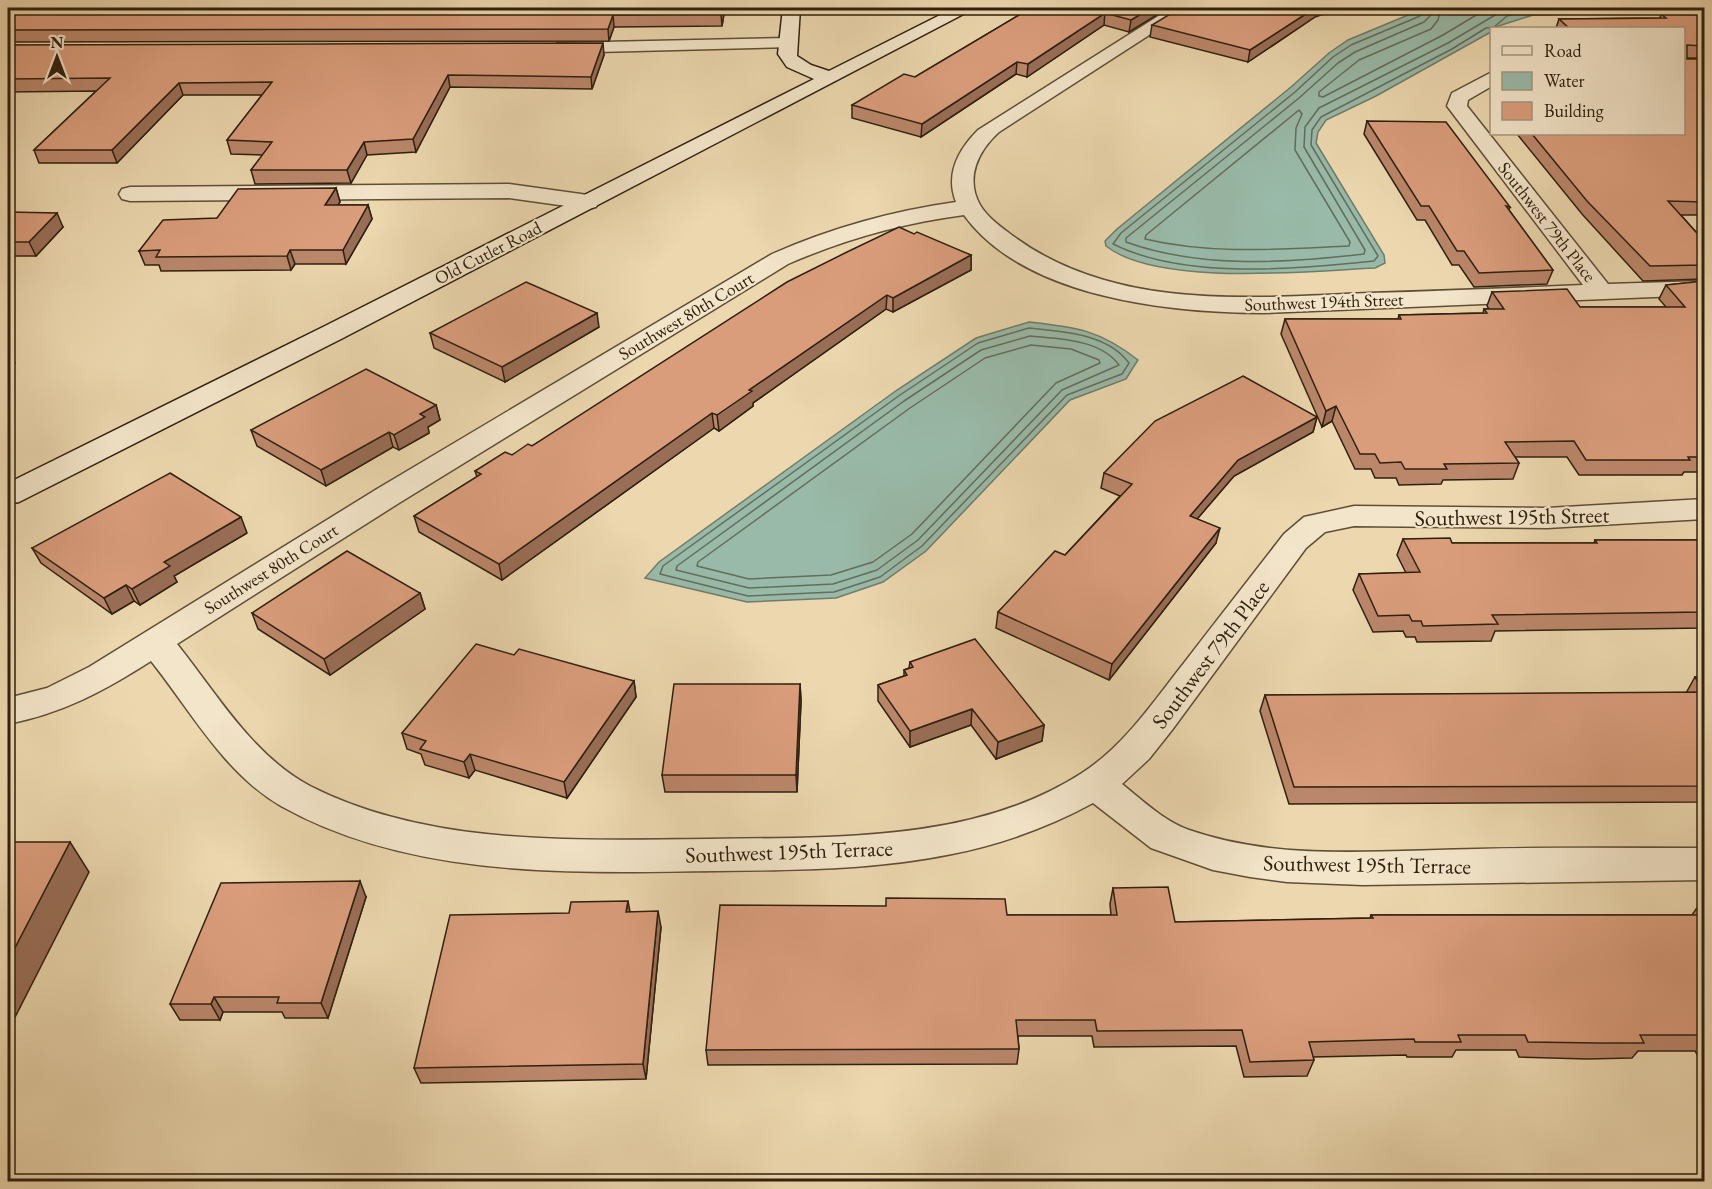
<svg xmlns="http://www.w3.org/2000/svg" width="1712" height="1189" viewBox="0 0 1712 1189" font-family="'EB Garamond',serif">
<rect width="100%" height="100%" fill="#ecd7ae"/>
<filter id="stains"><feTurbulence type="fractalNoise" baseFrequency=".00333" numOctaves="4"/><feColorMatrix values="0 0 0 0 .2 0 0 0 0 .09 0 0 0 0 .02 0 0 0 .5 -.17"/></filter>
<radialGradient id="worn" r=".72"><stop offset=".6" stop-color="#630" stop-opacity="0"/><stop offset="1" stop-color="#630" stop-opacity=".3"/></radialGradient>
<g fill="#99baa9" stroke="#6f7c6b" stroke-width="1.5">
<path d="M1425,8H1704V15L1622,13L1533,15L1492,28L1491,32L1376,96L1326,120L1318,132L1316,143L1384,255L1385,263L1375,268C1310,271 1158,287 1106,246L1105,241L1117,229L1291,87L1329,53L1348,40Z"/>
<path d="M1029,322C1076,327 1100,330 1138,360L1126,379L1070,400L926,551L883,582L836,598L747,602L645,578L659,562L897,390L976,338Z"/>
</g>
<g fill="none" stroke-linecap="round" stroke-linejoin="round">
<g stroke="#646d5c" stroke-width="1.5">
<path d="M1424,8L1420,16L1351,45L1333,57L1295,92L1121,233L1113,244C1185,280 1295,269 1374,261L1378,256L1311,145L1312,130L1321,117L1452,49L1486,28L1494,27L1507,16L1532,9L1586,8"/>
<path d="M1432,8L1430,16L1424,22L1355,52L1338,63L1299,98L1126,238V242C1201,269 1286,263 1364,254L1365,250L1304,147L1305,127L1319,108L1448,43L1507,8"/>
<polyline points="1441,8 1438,20 1431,29 1359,60 1319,92 1319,96 1323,97 1443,35 1488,8"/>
<polyline points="1643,8 1704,9"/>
<path d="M1299,110L1302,114L1296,128L1295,150L1350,242L1349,246C1280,249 1213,255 1145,239L1146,235Z"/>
<path d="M1029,328C1063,332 1107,333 1129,363L1122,374L1067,395L922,546L880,577L834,592L748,596L660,574L663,566L900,395L978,343Z"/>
<path d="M1030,336C1059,339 1100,339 1119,365L1062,390L918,540L877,570L833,584L749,588L676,570L677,566L904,401L981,350Z"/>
<polygon points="1031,345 1071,349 1099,360 1100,363 1056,383 912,534 873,562 831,575 749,579 697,566 698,562 910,408 985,358"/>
</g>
<g stroke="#5e4e37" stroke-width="3">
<g id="street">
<path d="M1171,8H1191L999,132C978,151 965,178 980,205C988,218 1001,227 1013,236C1115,311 1249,298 1369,293C1440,291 1512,288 1583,285L1447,106L1452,93L1492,72V86L1468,100L1467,106L1608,284L1704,281V295L1264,313C1170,313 1024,298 964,215C903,223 845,239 788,264L399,503L177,644C217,694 252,755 310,786C430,847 577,840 708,839C832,837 974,843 1082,773C1125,745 1153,702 1184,663C1217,620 1251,577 1284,534L1304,517L1354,506L1547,508L1704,499V519L1547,528L1354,526L1325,532L1306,548L1172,730L1149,759L1122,784C1143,801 1164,821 1189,830C1281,862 1382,850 1477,849C1553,847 1628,848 1704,848V880L1363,885L1287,882L1250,877L1213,870L1151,848L1093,803C1049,827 1002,844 952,854C875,870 795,870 716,871C572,873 411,879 281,806C224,773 191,711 151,661C104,691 63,713 8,724V698L47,688L89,667L377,489L772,254C831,228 892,211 956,202C945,174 958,150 978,130Z"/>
<polygon points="787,38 793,39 796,43 793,47 558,53 549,48 558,43"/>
<polygon points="509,184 588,195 596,197 599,202 596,207 588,209 509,198 130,201 122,199 119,194 122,189 130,187"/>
</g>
</g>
<g stroke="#2f200f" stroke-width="3">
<polygon id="secondary" points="783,8 800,8 797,56 811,65 829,71 954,8 975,8 343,338 19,502 8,504 8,483 325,326 814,79 787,67 778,54"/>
</g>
<use href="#street" fill="#f3e5ca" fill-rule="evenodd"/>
<use href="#secondary" fill="#f3e5ca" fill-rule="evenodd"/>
</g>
<g fill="#bb876b" stroke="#2f200f" stroke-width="1.5">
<polygon points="8,8 725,8 722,26 614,27 609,41 8,42"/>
<rect x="846" y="8" width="31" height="1"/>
<polygon points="1031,8 1168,8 1129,32 1104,25 1027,77 1016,74 921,137 852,118 852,105 915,77"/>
<polygon points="1661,14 1704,15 1704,58 1687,58 1687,59 1704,59 1704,215 1681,215 1704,241 1704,472 1684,472 1682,475 1579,475 1567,457 1515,457 1519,463 1513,479 1443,480 1441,484 1399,485 1396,478 1375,478 1371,469 1355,469 1332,421 1322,427 1281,334 1285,319 1398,319 1399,315 1483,313 1484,309 1489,309 1487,306 1492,292 1580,307 1666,307 1659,299 1666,285 1704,281 1704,279 1643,281 1582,214 1517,134 1683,134 1683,28 1556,28 1559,19 1660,18"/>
<polygon points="1315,17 1248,62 1150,37 1152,25"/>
<polygon points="8,45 604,55 592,89 450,87 416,152 367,155 351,183 255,184 251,170 263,155 231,154 227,140 262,95 183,95 117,163 39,163 34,150 96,91 8,92"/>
<polygon points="1367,121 1510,207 1509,210 1553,270 1547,284 1474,287 1459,265 1452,265 1425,220 1417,220 1364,134"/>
<polygon points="336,188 340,202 337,205 368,205 372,219 346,264 295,264 291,270 161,271 159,265 145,265 139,251 217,218"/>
<polygon points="8,212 63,227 36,256 8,256"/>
<polygon points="914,234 971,255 971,270 893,312 886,309 753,403 753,406 719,431 714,428 502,580 419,532 414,516 477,477 475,471 532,446"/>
<polygon points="599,327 505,382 434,348 430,333"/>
<polygon points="436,405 440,420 428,427 429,433 399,450 393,447 326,486 257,446 251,430"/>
<polygon points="1317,417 1313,432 1234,476 1197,519 1216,543 1109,680 996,628 998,612 1065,555 1120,496 1101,488 1104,473"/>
<polygon points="247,533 174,576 177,582 140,605 134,601 112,614 41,563 32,548"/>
<polygon points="1403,539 1452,543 1594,543 1595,540 1704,540 1704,628 1495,631 1491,641 1417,642 1415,637 1406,637 1403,631 1373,632 1353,590 1359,574 1406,573 1397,555"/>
<polygon points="420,593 425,609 330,675 258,629 252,613"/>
<polygon points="514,655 634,681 636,697 567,798 475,770 469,778 425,765 421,754 407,749 402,733"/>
<polygon points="910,662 1044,725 1042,741 996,759 971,725 910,747 878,701 878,685 904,676 904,670 909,668"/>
<polygon points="1695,677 1704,677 1704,802 1289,804 1260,711 1265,695 1686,693"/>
<polygon points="800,684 801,701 797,792 665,792 662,775"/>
<polygon points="1113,888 1175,922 1370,918 1371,915 1692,915 1701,902 1704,902 1704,1058 1699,1058 1695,1051 1638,1051 1632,1058 1587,1059 1519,1057 1516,1050 1456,1050 1452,1057 1407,1057 1406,1055 1313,1057 1314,1060 1307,1076 1244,1077 1236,1046 1094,1047 1092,1036 1018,1036 1019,1049 1017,1064 708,1065 706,1050 1007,915 1111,915 1110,904"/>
<polygon points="366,897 328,1018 285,1018 282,1012 223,1012 220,1020 180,1020 170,1004"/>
<polygon points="630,912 661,927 646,1079 421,1083 414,1068"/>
</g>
<g fill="#996e57" stroke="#2f200f" stroke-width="1.5">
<polygon points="722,8 725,8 722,26 721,14"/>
<polygon points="1151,8 1168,8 1129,32 1131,20"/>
<polygon points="1315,8 1342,8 1315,17 1248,62 1250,50"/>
<polygon points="1105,13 1104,25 1027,77 1028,64"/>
<polygon points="613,15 614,27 609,41 608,29"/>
<polygon points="603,43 604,55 592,89 591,77"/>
<polygon points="1017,62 1016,74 921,137 922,124"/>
<polygon points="448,75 450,87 416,152 413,139"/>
<polygon points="179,83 183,95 117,163 112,150"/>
<polygon points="364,142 367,155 351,183 347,170"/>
<polygon points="336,188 340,202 329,219 325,205"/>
<polygon points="368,205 372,219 346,264 343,250"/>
<polygon points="57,213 63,227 36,256 29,242"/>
<polygon points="290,250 295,264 291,270 287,256"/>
<polygon points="971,255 971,270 893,312 893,298"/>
<polygon points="887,295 886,309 753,403 753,406 719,431 717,415 749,390"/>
<polygon points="597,313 599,327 505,382 502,367"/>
<polygon points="8,348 15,363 8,370"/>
<polygon points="436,405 440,420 428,427 429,433 399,450 394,435 420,414"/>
<polygon points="1336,406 1332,421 1322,427 1326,411"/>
<polygon points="712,413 714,428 502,580 499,564"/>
<polygon points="1317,417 1313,432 1234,476 1186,532 1190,516 1238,460"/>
<polygon points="389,432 393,447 326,486 321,470"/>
<polygon points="241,517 247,533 174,576 177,582 140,605 132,589 164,562"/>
<polygon points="1220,528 1216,543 1109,680 1112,664"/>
<polygon points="126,585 134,601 112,614 104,598"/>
<polygon points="420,593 425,609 330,675 324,659"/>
<polygon points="634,681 636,697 567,798 564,782"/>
<polygon points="800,684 801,701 797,792 796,775"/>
<polygon points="972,709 971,725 910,747 910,731"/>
<polygon points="1044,725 1042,741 996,759 998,742"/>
<polygon points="470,754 475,770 469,778 464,762"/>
<polygon points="70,842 89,872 9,1029 8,1027 8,961"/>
<polygon points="360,881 366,897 328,1018 321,1003"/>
<polygon points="628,901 631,917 626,912"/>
<polygon points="658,911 661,927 646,1079 643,1064"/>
<polygon points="214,997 223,1012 220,1020 211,1004"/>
</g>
<g fill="#da9d7c" stroke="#2f200f" stroke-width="1.5">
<polygon points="8,8 722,8 721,14 613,15 608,29 8,30"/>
<polygon points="1031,8 1151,8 1131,20 1105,13 1028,64 1017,62 922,124 852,105 904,74 915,77"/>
<polygon points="1180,8 1315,8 1250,50 1152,25"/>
<polygon points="1661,14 1704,15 1704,46 1687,45 1687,59 1704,59 1704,202 1668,201 1704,241 1704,265 1650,266 1587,201 1532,134 1683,134 1683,28 1569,28 1559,19 1666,18"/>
<polygon points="603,43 591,77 448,75 413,139 364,142 347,170 251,170 272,142 227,140 272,82 179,83 112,150 34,150 110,78 8,79 8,45"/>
<polygon points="1367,121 1446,122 1510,207 1506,206 1553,270 1479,273 1464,251 1457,251 1429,206 1421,206"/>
<polygon points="336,188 325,205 368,205 343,250 290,250 287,256 156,257 160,250 139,251 163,220 217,218 238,189"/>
<polygon points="8,212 57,213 29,242 8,242"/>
<polygon points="899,227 914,234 917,232 971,255 893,298 887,295 749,390 752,391 717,415 712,413 499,564 414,516 481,474 475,471 505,452 512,455 528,444 532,446 787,282 847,252"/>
<polygon points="1704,281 1704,457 1688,457 1690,460 1586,460 1574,441 1505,442 1519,463 1444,464 1447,469 1405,469 1401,462 1380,463 1375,454 1360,454 1336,406 1326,411 1285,319 1401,319 1399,315 1487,313 1484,309 1504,309 1492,292 1567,289 1580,307 1685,307 1666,285"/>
<polygon points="526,282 597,313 502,367 430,333"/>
<polygon points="366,369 436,405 420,414 425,417 394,435 389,432 321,470 251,430"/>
<polygon points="1243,376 1317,417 1238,460 1190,516 1220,528 1112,664 998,612 1055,551 1065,555 1132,484 1104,473 1155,421"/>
<polygon points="170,473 241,517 164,562 170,566 132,589 126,585 104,598 32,548"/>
<polygon points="1450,538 1452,543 1597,543 1595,540 1704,540 1704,612 1492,615 1498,624 1423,626 1421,621 1412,621 1409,615 1378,616 1359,574 1420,572 1403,539"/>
<polygon points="347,551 420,593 324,659 252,613"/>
<polygon points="975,639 1044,725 998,742 972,709 910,731 878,685 907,675 904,670 913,667 910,662"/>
<polygon points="476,644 514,655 519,649 634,681 564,782 470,754 464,762 420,749 426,741 402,733"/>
<polygon points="1695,677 1704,677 1704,692"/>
<polygon points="674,684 800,684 796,775 662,775"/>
<polygon points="1704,692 1704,786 1294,787 1265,695"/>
<polygon points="8,842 70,842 8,961"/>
<polygon points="360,881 321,1003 277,1003 279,997 214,997 211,1004 170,1004 221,883"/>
<polygon points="1168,887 1175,922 1373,918 1371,915 1704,915 1704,1035 1640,1035 1644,1043 1598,1043 1528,1042 1525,1035 1458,1035 1461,1042 1415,1042 1414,1039 1309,1042 1314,1060 1250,1062 1242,1030 1097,1031 1095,1020 1016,1020 1019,1049 706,1050 720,905 886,906 886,898 1005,899 1007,915 1117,915 1113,888"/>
<polygon points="628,901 626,912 658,911 643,1064 414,1068 450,915 569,913 571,902"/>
</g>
<g text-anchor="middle" stroke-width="4.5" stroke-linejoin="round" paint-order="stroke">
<g font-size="18" fill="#2f200f" stroke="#f3e5ca">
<text transform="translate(1547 222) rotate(52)" y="6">Southwest 79th Place</text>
<text transform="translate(488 253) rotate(-27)" y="6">Old Cutler Road</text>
<text transform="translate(1324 302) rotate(-2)" y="6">Southwest 194th Street</text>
<text transform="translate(686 316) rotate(-31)" y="6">Southwest 80th Court</text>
<text transform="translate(271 569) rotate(-32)" y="6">Southwest 80th Court</text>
</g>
<g font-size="22" fill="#2f200f" stroke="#f3e5ca">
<text transform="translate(1512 516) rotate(-1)" y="8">Southwest 195th Street</text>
<text transform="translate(1210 654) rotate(-53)" y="8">Southwest 79th Place</text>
<text transform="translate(789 851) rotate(-2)" y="8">Southwest 195th Terrace</text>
<text transform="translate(1367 864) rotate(1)" y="8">Southwest 195th Terrace</text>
</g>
</g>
<rect width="1712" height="1189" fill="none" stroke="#ecd7ae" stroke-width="30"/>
<rect x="9" y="9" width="1694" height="1171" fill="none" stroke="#2f200f" stroke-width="3"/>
<rect x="15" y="15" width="1682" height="1159" fill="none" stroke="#2f200f" stroke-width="1.5"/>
<rect x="1490" y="27" width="195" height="108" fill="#f3e5ca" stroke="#a5967f" stroke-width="1.5"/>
<rect x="1502" y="46" width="30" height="9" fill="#f3e5ca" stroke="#a5967f" stroke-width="1.5"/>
<text x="1544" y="57" font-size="18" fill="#2f200f">Road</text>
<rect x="1502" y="72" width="30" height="18" fill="#99baa9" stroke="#a5967f" stroke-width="1.5"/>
<text x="1544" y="87" font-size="18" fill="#2f200f">Water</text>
<rect x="1502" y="102" width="30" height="18" fill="#da9d7c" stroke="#a5967f" stroke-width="1.5"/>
<text x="1544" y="117" font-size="18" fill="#2f200f">Building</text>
<g transform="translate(57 57)" stroke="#f3e5ca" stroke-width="4.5" paint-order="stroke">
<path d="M0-4.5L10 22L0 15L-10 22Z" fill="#2f200f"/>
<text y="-9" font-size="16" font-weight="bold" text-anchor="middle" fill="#2f200f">N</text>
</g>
<rect width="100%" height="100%" filter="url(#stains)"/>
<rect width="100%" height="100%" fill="url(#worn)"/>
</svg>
